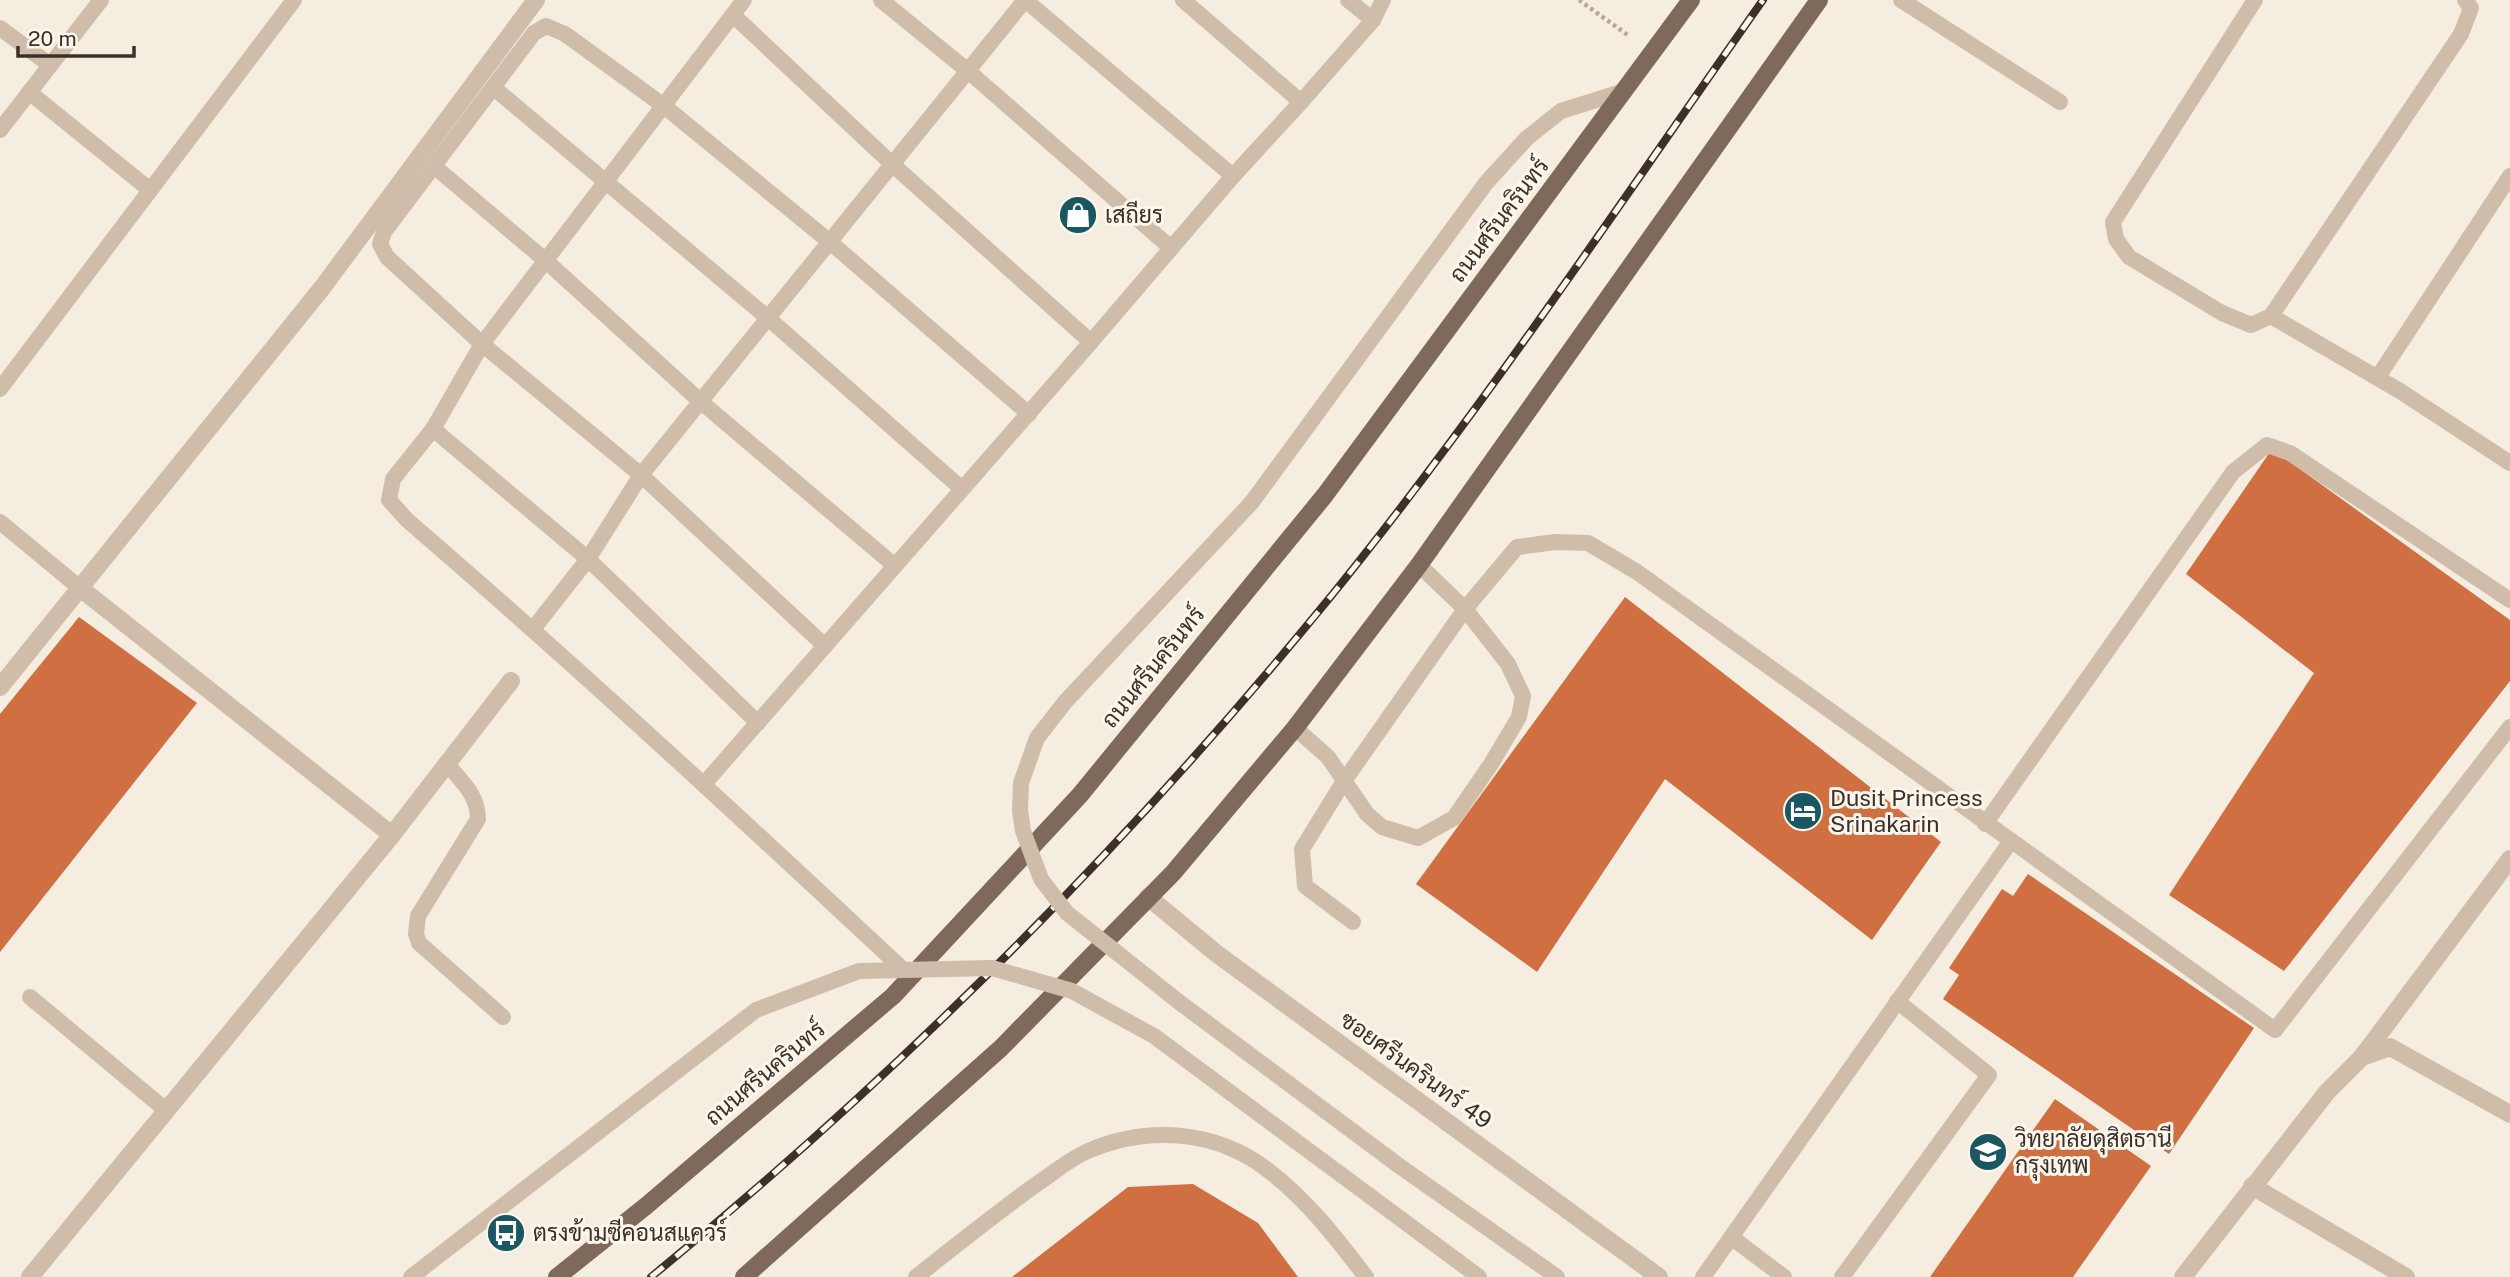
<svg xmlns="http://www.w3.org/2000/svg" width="2510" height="1277" viewBox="0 0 2510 1277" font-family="'Public Sans',Sarabun,sans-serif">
<rect width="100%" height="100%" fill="#f5eddf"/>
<g fill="#d07042">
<polygon points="2272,449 2510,620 2510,681 2284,971 2169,895 2314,673 2186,574"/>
<polygon points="1625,597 1941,842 1872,940 1665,779 1537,972 1416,884"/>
<polygon points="79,617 197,703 0,952 0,714"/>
<polygon points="2028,874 2254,1028 2169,1154 1943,999 1959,975 1949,968 2002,889 2013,896"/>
<polygon points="2055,1099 2151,1166 2073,1277 1930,1277"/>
<polygon points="1193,1184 1258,1223 1298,1277 1012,1277 1128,1187"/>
</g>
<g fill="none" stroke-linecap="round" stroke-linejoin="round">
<polyline stroke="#bba893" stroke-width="4.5" stroke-dasharray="3.5 3.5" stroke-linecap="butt" points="1579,0 1629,36"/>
<g stroke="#cfbda9" stroke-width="16">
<path d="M744,0L482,344L433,429L393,479L389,500L407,520C579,668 745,822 911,977"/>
<polyline points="881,0 968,71 1171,248"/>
<polyline points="1025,0 1233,176"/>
<polyline points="1183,0 1301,102"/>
<polyline points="1348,0 1373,20"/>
<polyline points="1901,0 2060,102"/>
<polyline points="2255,0 2113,222 2116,239 2129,257 2222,313 2251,325 2271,316 2461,34 2471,8 2465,0"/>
<polyline points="733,15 892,164 1091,342"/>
<polyline points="0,28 50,65"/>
<polyline points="494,88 768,318 962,489"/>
<polyline points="29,92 150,190"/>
<polyline points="0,130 101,0"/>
<polyline points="435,167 545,260 700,401 895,566"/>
<polyline points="2271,316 2400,391 2510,463"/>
<polyline points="2378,377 2510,176"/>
<polyline points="0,389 294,0"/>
<polyline points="433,429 588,559 758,723"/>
<polyline points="1252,502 1486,183 1527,138 1561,111 1625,91"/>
<polyline points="0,522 80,588"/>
<polyline points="533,629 588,559 641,475 1025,0"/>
<polyline points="825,646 641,475 482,344 387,257 380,244 384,232 534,33 546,26 565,34 664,106 830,242 1029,414"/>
<polyline points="1295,728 1328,757 1367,814 1382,827 1418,838 1454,818 1491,764 1519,717 1523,696 1508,664 1465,609 1419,565"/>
<path d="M447,764C462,782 478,795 478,819L418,916L416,934L419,943L503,1017"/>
<polyline points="704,784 1091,342 1233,176 1301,102 1373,20 1383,0"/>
<polyline points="1985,824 2233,472 2267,445 2290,453 2510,600"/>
<polyline points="1353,922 1305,886 1302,849 1344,781 1465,609 1517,547 1555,542 1588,543 1637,572 2275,1030 2510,727"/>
<polyline points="30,997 167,1111"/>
<polyline points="1731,1237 1784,1277"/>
<path d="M916,1277C955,1246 994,1215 1034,1186C1051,1175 1069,1159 1088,1151C1148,1125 1217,1130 1269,1171C1307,1200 1337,1239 1366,1277"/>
<polyline points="1703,1277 2011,841"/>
<polyline points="1842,1277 1989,1075 1897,1001"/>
</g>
<g stroke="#cfbda9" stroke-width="18">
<polyline points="80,588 392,835"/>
<polyline points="0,687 322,288 536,0"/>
<polyline points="1148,897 1217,954 1659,1277"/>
<polyline points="2362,1057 2390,1047 2510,1114"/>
<polyline points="2252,1186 2406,1277"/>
<polyline points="30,1277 392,835 511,681"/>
<polyline points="2183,1277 2327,1092 2362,1057 2510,859"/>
</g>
<g stroke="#7f695a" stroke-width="18">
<polyline points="557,1277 646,1206 893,996 1080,795 1325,495 1691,0"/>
<polyline points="744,1277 1001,1048 1173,873 1295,728 1419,565 1819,0"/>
</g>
<g stroke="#3c312a" stroke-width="8">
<path id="rail" d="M651,1277C901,1073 1128,845 1332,595C1486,405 1622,200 1763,0"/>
</g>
<use href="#rail" stroke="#fcf6ed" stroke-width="5" stroke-dasharray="16" stroke-linecap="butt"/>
<g stroke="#cfbda9" stroke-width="16">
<polyline points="1252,502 1065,702 1037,738 1021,783 1020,810 1023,831 1041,879 1067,913 1179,1002 1398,1165 1557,1277"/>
<polyline points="411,1277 756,1010 859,971 992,968 1072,991 1154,1036 1479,1277"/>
</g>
</g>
<defs>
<g id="shop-disc" transform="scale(2.0125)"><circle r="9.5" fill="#1b5762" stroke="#fcf6ed"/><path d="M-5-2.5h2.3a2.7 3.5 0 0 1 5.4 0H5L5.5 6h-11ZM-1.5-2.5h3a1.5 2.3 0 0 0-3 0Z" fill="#fff"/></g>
<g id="hotel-disc" transform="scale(2.0125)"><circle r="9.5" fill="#1b5762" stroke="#fcf6ed"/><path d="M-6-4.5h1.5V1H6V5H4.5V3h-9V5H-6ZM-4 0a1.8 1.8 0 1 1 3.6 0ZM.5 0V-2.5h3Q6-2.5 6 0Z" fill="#fff"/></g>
<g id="university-disc" transform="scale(2.0125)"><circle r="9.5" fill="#1b5762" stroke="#fcf6ed"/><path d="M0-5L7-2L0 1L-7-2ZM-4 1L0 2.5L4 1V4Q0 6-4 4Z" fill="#fff"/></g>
<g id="bus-disc" transform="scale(2.0125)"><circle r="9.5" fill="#1b5762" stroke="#fcf6ed"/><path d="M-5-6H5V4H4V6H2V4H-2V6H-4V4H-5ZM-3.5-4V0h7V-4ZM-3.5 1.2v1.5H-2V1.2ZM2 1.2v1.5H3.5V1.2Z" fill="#fff"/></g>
</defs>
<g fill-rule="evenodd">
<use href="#shop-disc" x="1078" y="215"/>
<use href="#hotel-disc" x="1803" y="811"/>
<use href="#university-disc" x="1988" y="1152"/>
<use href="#bus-disc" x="506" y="1233"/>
</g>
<g text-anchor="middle" stroke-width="6" stroke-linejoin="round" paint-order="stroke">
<g font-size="23" fill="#3c312a" stroke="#fcf6ed" text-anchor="start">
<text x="1105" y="223">เสถียร</text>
<text x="1830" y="806">Dusit Princess<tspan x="1830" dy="26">Srinakarin</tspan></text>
<text x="2015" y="1147">วิทยาลัยดุสิตธานี<tspan x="2015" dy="26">กรุงเทพ</tspan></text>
<text x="533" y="1241">ตรงข้ามซีคอนสแควร์</text>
</g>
<g font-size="23" fill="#3c312a" stroke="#fcf6ed">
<text transform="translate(1499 220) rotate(-53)" y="8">ถนนศรีนครินทร์</text>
<text transform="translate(1153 667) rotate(-51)" y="8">ถนนศรีนครินทร์</text>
<text transform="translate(1416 1070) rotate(36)" y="8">ซอยศรีนครินทร์ 49</text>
<text transform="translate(765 1073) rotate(-40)" y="8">ถนนศรีนครินทร์</text>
</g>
</g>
<path d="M18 46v10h116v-10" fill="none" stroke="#3c312a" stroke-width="3.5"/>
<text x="28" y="46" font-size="21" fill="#3c312a" stroke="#fcf6ed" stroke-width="5" paint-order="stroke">20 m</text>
</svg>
